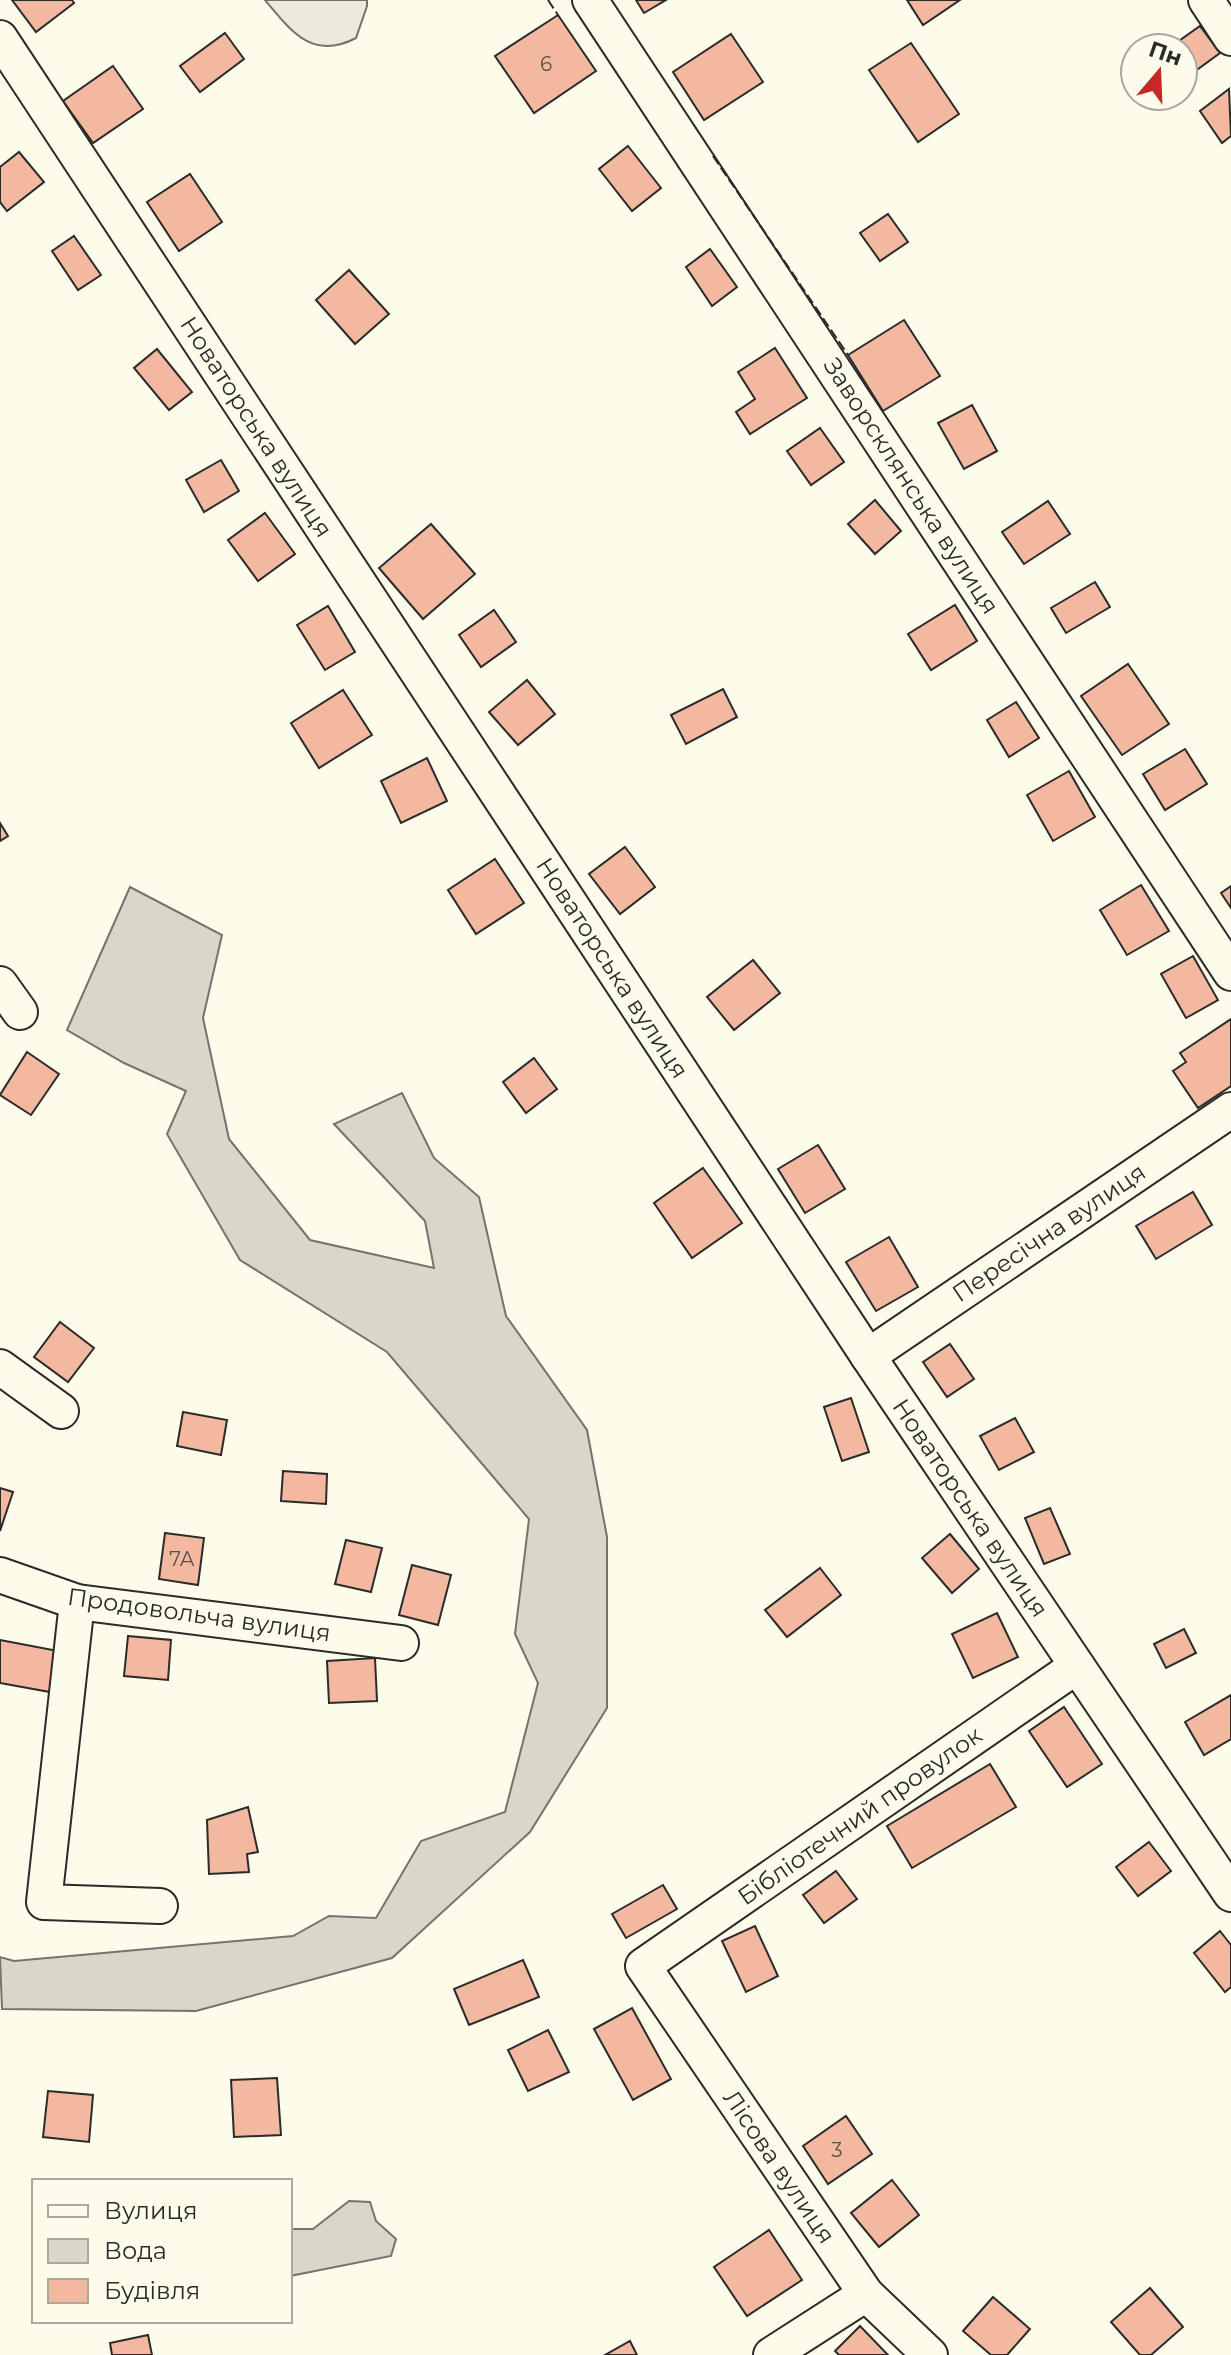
<svg xmlns="http://www.w3.org/2000/svg" width="1231" height="2355" viewBox="0 0 1231 2355" font-family="Montserrat,sans-serif">
<rect width="100%" height="100%" fill="#fdfbea"/>
<path fill="#ecebdb" stroke="#74746e" stroke-width="2" d="M265,0H367V6L356,38C312,61 291,31 265,0Z"/>
<g fill="#d8d7c9" stroke="#74746e" stroke-width="2">
<polygon points="130,887 222,935 203,1018 229,1139 310,1240 434,1268 425,1221 334,1124 402,1093 434,1158 479,1197 506,1316 587,1430 607,1537 607,1708 530,1832 392,1958 196,2011 2,2009 0,1957 14,1961 293,1936 329,1916 376,1918 421,1841 505,1812 538,1683 515,1634 529,1519 387,1352 240,1260 167,1134 186,1091 124,1063 67,1030"/>
<polygon points="349,2201 370,2202 376,2221 396,2239 391,2256 290,2276 290,2229 313,2229"/>
</g>
<g fill="#f2b8a0" stroke="#2b2b2b" stroke-width="2">
<polygon points="12,0 72,0 74,3 36,32"/>
<polygon points="636,0 666,0 644,13"/>
<polygon points="907,0 960,0 923,25"/>
<polygon points="558,15 596,71 534,113 495,56"/>
<polygon points="1200,26 1220,53 1183,80 1183,48 1169,48"/>
<polygon points="225,33 244,59 200,92 180,66"/>
<polygon points="731,34 763,82 704,120 673,72"/>
<polygon points="911,43 959,114 918,142 869,70"/>
<polygon points="113,66 143,109 93,143 63,101"/>
<polygon points="1229,89 1231,136 1222,143 1200,111"/>
<polygon points="628,146 661,188 632,211 599,169"/>
<polygon points="19,152 44,182 7,211 0,202 0,167"/>
<polygon points="190,174 222,222 179,251 147,202"/>
<polygon points="888,214 908,242 880,261 860,233"/>
<polygon points="74,236 101,275 78,290 52,251"/>
<polygon points="710,249 737,287 712,306 686,267"/>
<polygon points="349,270 389,314 355,344 316,300"/>
<polygon points="904,320 940,376 883,411 848,355"/>
<polygon points="775,348 807,398 750,434 736,412 755,399 738,372"/>
<polygon points="157,349 192,392 169,410 134,368"/>
<polygon points="972,405 997,451 964,469 938,423"/>
<polygon points="820,428 844,462 811,485 787,451"/>
<polygon points="221,460 239,491 204,512 186,480"/>
<polygon points="875,500 901,531 875,554 848,524"/>
<polygon points="1048,501 1070,534 1024,564 1002,532"/>
<polygon points="265,513 295,554 258,581 228,540"/>
<polygon points="431,524 475,574 423,619 379,568"/>
<polygon points="1095,582 1110,607 1066,633 1051,608"/>
<polygon points="955,605 977,641 931,670 908,634"/>
<polygon points="328,606 355,652 325,670 297,625"/>
<polygon points="494,610 516,642 481,667 459,635"/>
<polygon points="1128,664 1169,724 1122,755 1081,696"/>
<polygon points="527,680 555,714 518,745 489,712"/>
<polygon points="723,689 737,717 686,744 671,715"/>
<polygon points="343,690 372,735 319,768 291,723"/>
<polygon points="1016,702 1039,738 1009,757 987,720"/>
<polygon points="1185,749 1207,784 1165,810 1143,774"/>
<polygon points="427,758 447,801 401,823 381,781"/>
<polygon points="1069,771 1095,817 1053,841 1027,795"/>
<polygon points="0,823 8,836 0,841"/>
<polygon points="625,847 655,887 620,914 589,874"/>
<polygon points="495,859 524,903 476,934 448,890"/>
<polygon points="1141,885 1169,931 1127,955 1100,910"/>
<polygon points="1231,886 1231,908 1221,893"/>
<polygon points="1193,956 1218,1000 1186,1018 1161,974"/>
<polygon points="753,960 780,993 734,1030 707,997"/>
<polygon points="1231,1019 1231,1086 1198,1108 1173,1071 1186,1062 1180,1053"/>
<polygon points="27,1052 59,1074 31,1115 0,1095"/>
<polygon points="534,1058 557,1089 526,1113 503,1082"/>
<polygon points="818,1145 845,1189 805,1213 778,1169"/>
<polygon points="703,1168 742,1223 692,1258 654,1203"/>
<polygon points="1193,1192 1212,1225 1156,1259 1136,1226"/>
<polygon points="889,1237 918,1287 876,1311 846,1262"/>
<polygon points="60,1322 94,1348 68,1382 34,1357"/>
<polygon points="950,1344 974,1379 947,1397 923,1362"/>
<polygon points="851,1398 869,1452 842,1461 824,1407"/>
<polygon points="183,1412 227,1420 221,1455 177,1446"/>
<polygon points="1015,1418 1034,1452 999,1470 980,1436"/>
<polygon points="283,1471 327,1474 326,1504 281,1501"/>
<polygon points="0,1488 13,1492 0,1531"/>
<polygon points="1050,1508 1070,1554 1044,1564 1025,1518"/>
<polygon points="165,1533 204,1538 198,1585 159,1579"/>
<polygon points="950,1534 979,1569 952,1593 922,1558"/>
<polygon points="346,1540 382,1548 371,1592 335,1584"/>
<polygon points="412,1565 451,1575 438,1625 399,1615"/>
<polygon points="820,1568 841,1595 787,1637 765,1610"/>
<polygon points="997,1613 1018,1657 973,1678 952,1634"/>
<polygon points="1184,1629 1196,1653 1166,1668 1154,1644"/>
<polygon points="128,1636 171,1640 168,1680 124,1676"/>
<polygon points="0,1640 58,1651 50,1692 0,1683"/>
<polygon points="375,1658 377,1701 329,1703 327,1661"/>
<polygon points="1231,1695 1231,1739 1204,1755 1185,1722"/>
<polygon points="1064,1707 1102,1764 1067,1787 1029,1731"/>
<polygon points="990,1764 1016,1807 912,1868 887,1826"/>
<polygon points="248,1807 258,1852 247,1854 249,1872 209,1874 207,1820"/>
<polygon points="1149,1842 1171,1871 1138,1896 1116,1867"/>
<polygon points="836,1871 857,1899 824,1923 803,1895"/>
<polygon points="663,1885 677,1909 626,1938 612,1914"/>
<polygon points="755,1926 778,1976 746,1992 722,1941"/>
<polygon points="1220,1931 1231,1945 1231,1987 1225,1992 1194,1953"/>
<polygon points="523,1960 539,1997 469,2025 454,1989"/>
<polygon points="632,2008 671,2079 633,2100 594,2029"/>
<polygon points="548,2030 569,2072 528,2091 508,2050"/>
<polygon points="277,2078 281,2135 234,2137 231,2080"/>
<polygon points="48,2091 93,2095 89,2142 43,2137"/>
<polygon points="846,2116 872,2154 828,2184 803,2146"/>
<polygon points="892,2180 919,2215 879,2247 851,2213"/>
<polygon points="769,2230 802,2280 747,2316 714,2267"/>
<polygon points="1150,2288 1183,2327 1151,2355 1140,2355 1111,2322"/>
<polygon points="993,2297 1030,2329 1007,2355 991,2355 963,2331"/>
<polygon points="860,2326 888,2355 839,2355 835,2351"/>
<polygon points="148,2335 152,2355 112,2355 110,2343"/>
<polygon points="630,2341 637,2355 605,2355"/>
</g>
<g fill="none" stroke-linecap="round" stroke-linejoin="round">
<g stroke="#2b2b2b" stroke-width="38">
<g id="street">
<polyline points="590,0 1231,973"/>
<polyline points="1206,0 1231,38"/>
<polyline points="0,38 868,1356 1231,1894"/>
<polyline points="0,984 20,1012"/>
<polyline points="868,1356 1231,1110"/>
<polyline points="0,1367 61,1411"/>
<polyline points="0,1575 77,1602 401,1643"/>
<polyline points="77,1602 44,1902 160,1906"/>
<polyline points="771,2355 866,2294"/>
<polyline points="930,2355 866,2294 643,1966 1077,1666"/>
</g>
</g>
<use href="#street" stroke="#fdfbea" stroke-width="34"/>
<g stroke="#2b2b2b" stroke-width="2" stroke-dasharray="10 4" stroke-linecap="butt">
<polyline points="548,0 558,15"/>
<polyline points="713,156 848,355"/>
</g>
</g>
<g text-anchor="middle" stroke-width="6" stroke-linejoin="round" paint-order="stroke">
<g font-size="20" fill="#5d4e48">
<text x="546" y="71">6</text>
<text x="182" y="1566">7А</text>
<text x="837" y="2157">3</text>
</g>
<g font-size="24" fill="#2b2b2b" stroke="#fdfbea">
<text transform="translate(256 427) rotate(57)" y="8">Новаторська вулиця</text>
<text transform="translate(911 486) rotate(57)" y="8">Заворсклянська вулиця</text>
<text transform="translate(612 968) rotate(57)" y="8">Новаторська вулиця</text>
<text transform="translate(1049 1233) rotate(-34)" y="8">Пересічна вулиця</text>
<text transform="translate(970 1508) rotate(56)" y="8">Новаторська вулиця</text>
<text transform="translate(199 1615) rotate(8)" y="8">Продовольча вулиця</text>
<text transform="translate(860 1816) rotate(-35)" y="8">Бібліотечний провулок</text>
<text transform="translate(779 2167) rotate(56)" y="8">Лісова вулиця</text>
</g>
</g>
<rect x="32" y="2179" width="260" height="144" fill="#fdfbea" stroke="#a9a89e" stroke-width="2"/>
<rect x="48" y="2205" width="40" height="12" fill="#fdfbea" stroke="#a9a89e" stroke-width="2"/>
<text x="104" y="2219" font-size="24" fill="#2b2b2b">Вулиця</text>
<rect x="48" y="2239" width="40" height="24" fill="#d8d7c9" stroke="#a9a89e" stroke-width="2"/>
<text x="104" y="2259" font-size="24" fill="#2b2b2b">Вода</text>
<rect x="48" y="2279" width="40" height="24" fill="#f2b8a0" stroke="#a9a89e" stroke-width="2"/>
<text x="104" y="2299" font-size="24" fill="#2b2b2b">Будівля</text>
<g transform="translate(1159 72) rotate(19)"><circle r="38" fill="#fdfbea" stroke="#a9a89e" stroke-width="2"/>
<path d="M0-6L14 30L0 20L-14 30Z" fill="#c62828"/>
<text y="-12" font-size="22" font-weight="bold" text-anchor="middle" fill="#2b2b2b">Пн</text>
</g>
</svg>
